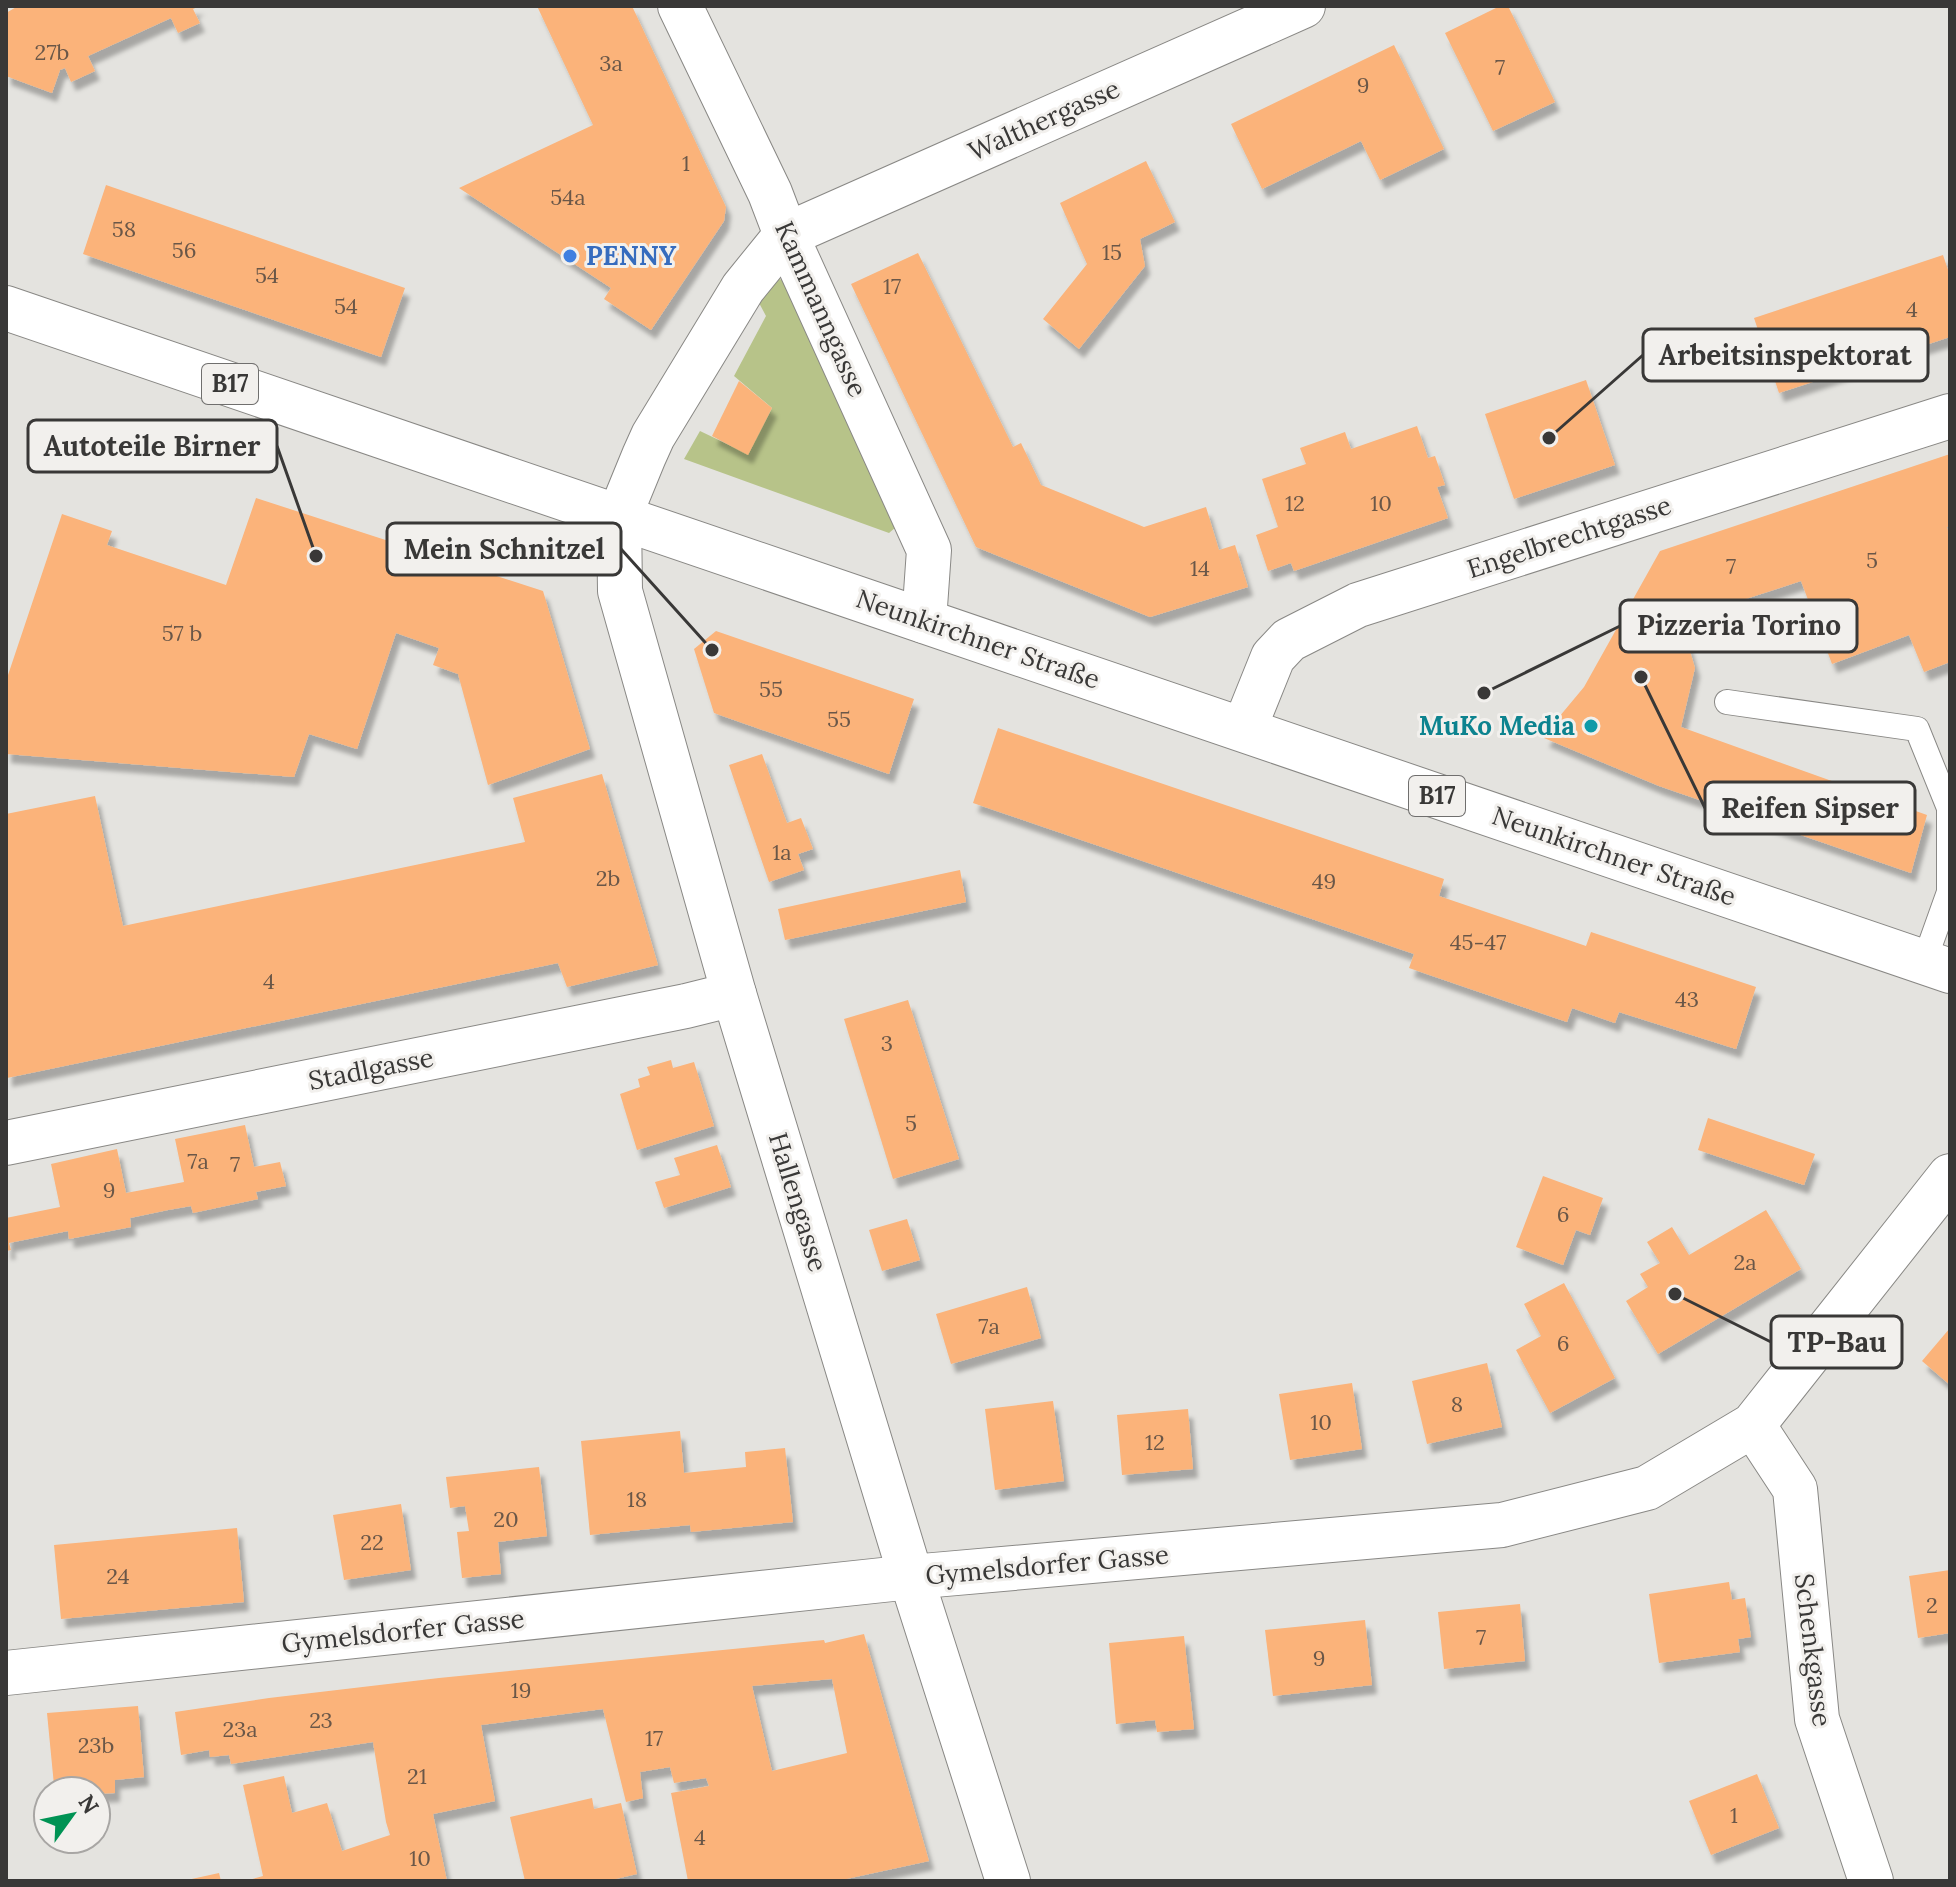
<svg xmlns="http://www.w3.org/2000/svg" width="1956" height="1887" viewBox="0 0 1956 1887" font-family="Lora,serif">
<defs>
<filter id="shadow"><feDropShadow dx="5" dy="9" stdDeviation="2" flood-color="#0004"/></filter>
</defs>
<rect width="100%" height="100%" fill="#e4e3df"/>
<polygon fill="#b7c389" points="776,278 795,284 896,527 889,533 684,459 700,431 748,454 772,408 734,376 766,316 758,301"/>
<g fill="#fbb37a" fill-rule="evenodd" filter="url(#shadow)">
<polygon points="18,6 200,6 193,9 200,23 178,33 171,18 88,56 95,71 71,82 65,68 60,70 52,93 6,76 6,13"/>
<polygon points="537,6 632,6 726,207 724,221 651,330 604,299 611,288 459,188 593,125"/>
<polygon points="1500,6 1508,6 1555,102 1493,131 1445,33"/>
<polygon points="1394,45 1444,149 1380,180 1361,141 1262,189 1231,124"/>
<polygon points="1146,161 1175,222 1140,239 1145,266 1079,349 1043,319 1087,264 1060,203"/>
<polygon points="106,185 405,288 381,357 83,254"/>
<polygon points="918,253 1013,447 1021,443 1041,485 1144,527 1206,507 1219,550 1235,545 1248,587 1150,617 976,547 851,284"/>
<polygon points="1943,255 1950,276 1950,337 1779,393 1754,318"/>
<polygon points="1586,380 1615,465 1514,499 1485,414"/>
<polygon points="739,381 772,408 748,455 712,436"/>
<polygon points="1417,426 1428,458 1435,456 1445,485 1437,487 1448,518 1294,571 1291,563 1268,571 1256,535 1278,527 1262,479 1306,464 1300,448 1345,432 1351,449"/>
<polygon points="1950,454 1950,526 1947,527 1950,539 1950,662 1924,672 1909,635 1832,664 1801,581 1681,620 1695,668 1681,727 1927,815 1911,873 1659,786 1544,738 1554,723 1584,687 1660,551"/>
<polygon points="256,498 543,591 590,749 488,785 458,674 433,665 439,648 396,633 357,749 309,734 294,777 6,754 6,681 62,514 112,531 107,545 226,585"/>
<polygon points="716,631 914,699 889,774 714,713 694,649"/>
<polygon points="998,728 1444,879 1439,896 1586,946 1591,932 1756,987 1736,1049 1619,1012 1615,1023 1572,1008 1567,1022 1409,968 1414,954 973,803"/>
<polygon points="762,754 787,823 801,818 813,849 798,854 804,870 769,882 729,765"/>
<polygon points="602,774 658,965 567,987 558,963 7,1078 6,814 95,796 123,926 525,842 513,798"/>
<polygon points="960,870 966,902 785,940 778,909"/>
<polygon points="908,1000 959,1159 893,1179 844,1019"/>
<polygon points="671,1060 673,1068 694,1062 714,1126 637,1150 620,1094 640,1087 638,1079 650,1075 647,1067"/>
<polygon points="1708,1118 1815,1154 1804,1185 1698,1150"/>
<polygon points="245,1125 254,1167 280,1162 286,1186 256,1192 258,1199 193,1213 191,1206 168,1210 130,1218 131,1227 69,1239 68,1231 9,1243 11,1250 6,1251 6,1218 60,1207 51,1164 117,1149 126,1193 163,1186 184,1182 175,1139"/>
<polygon points="717,1145 731,1187 664,1208 655,1182 680,1175 674,1158"/>
<polygon points="1543,1176 1603,1198 1590,1235 1576,1230 1563,1265 1516,1247"/>
<polygon points="1766,1210 1801,1269 1658,1354 1626,1301 1648,1287 1640,1274 1660,1263 1647,1242 1672,1227 1689,1255"/>
<polygon points="907,1219 920,1260 882,1271 869,1230"/>
<polygon points="1564,1283 1615,1378 1550,1413 1516,1350 1541,1336 1524,1304"/>
<polygon points="1027,1287 1041,1338 951,1364 936,1314"/>
<polygon points="1950,1328 1950,1385 1922,1361"/>
<polygon points="1487,1363 1502,1427 1427,1444 1412,1381"/>
<polygon points="1352,1383 1362,1449 1290,1460 1279,1394"/>
<polygon points="1053,1401 1064,1481 995,1490 985,1409"/>
<polygon points="1188,1409 1193,1469 1122,1475 1117,1415"/>
<polygon points="680,1431 684,1473 746,1467 745,1452 785,1448 793,1522 691,1532 690,1525 590,1535 581,1441"/>
<polygon points="539,1467 547,1536 498,1542 501,1574 462,1578 457,1532 469,1531 465,1506 450,1508 446,1477"/>
<polygon points="401,1504 411,1570 344,1580 333,1515"/>
<polygon points="237,1528 244,1602 61,1619 54,1545"/>
<polygon points="1950,1570 1950,1633 1918,1638 1909,1576"/>
<polygon points="1729,1582 1732,1600 1745,1598 1751,1637 1738,1639 1740,1652 1659,1663 1649,1594"/>
<polygon points="1520,1604 1525,1661 1444,1669 1438,1612"/>
<polygon points="1365,1620 1372,1685 1273,1696 1265,1630"/>
<path d="M864,1634L929,1861L837,1881H688L671,1793L709,1786L706,1778L674,1783L670,1767L640,1772L643,1798L626,1802L603,1709L481,1725L495,1801L433,1814L447,1881H245L263,1876L243,1785L284,1776L292,1813L327,1803L342,1851L390,1835L386,1822L373,1742L231,1764L229,1755L210,1757L209,1750L181,1755L175,1712L269,1698L439,1678L824,1640L825,1643ZM832,1679L847,1753L772,1771L752,1686Z"/>
<polygon points="1184,1636 1194,1729 1157,1732 1155,1720 1116,1724 1109,1643"/>
<polygon points="138,1706 144,1777 115,1780 115,1793 96,1794 96,1791 74,1791 73,1783 54,1785 47,1713"/>
<polygon points="1757,1774 1779,1828 1711,1855 1689,1801"/>
<polygon points="592,1798 594,1809 621,1803 637,1874 607,1881 525,1881 510,1817"/>
<polygon points="219,1873 221,1881 187,1881 187,1880"/>
</g>
<g fill="none" stroke-linecap="round" stroke-linejoin="round">
<g stroke="#898885" stroke-width="26">
<polyline id="lane" points="1727,702 1917,729 1949,808 1949,892 1924,962"/>
</g>
<g stroke="#898885" stroke-width="46">
<g id="street">
<polyline points="680,6 770,193 786,235 929,550 924,621"/>
<polyline points="1244,729 1273,657 1289,640 1358,605 1950,416"/>
<polyline points="6,1143 686,1006 734,994"/>
<polyline points="1753,1425 1795,1489 1817,1719 1871,1881"/>
<polyline points="6,1673 911,1577 1502,1525 1647,1488 1753,1425 1950,1176"/>
<polyline points="1008,1881 911,1577 734,994 620,591 619,517 644,456 653,436 743,288 786,235 1303,6"/>
</g>
</g>
<g stroke="#898885" stroke-width="46">
<polyline id="primary" points="6,308 1950,971"/>
</g>
<use href="#lane" stroke="#fff" stroke-width="24"/>
<use href="#street" stroke="#fff" stroke-width="44"/>
<use href="#primary" stroke="#fff" stroke-width="44"/>
</g>
<circle fill="#3f7fe0" stroke="#f2f0ed" stroke-width="3" cx="570" cy="256" r="8"/>
<circle fill="#0f9aa8" stroke="#f2f0ed" stroke-width="3" cx="1591" cy="726" r="8"/>
<g text-anchor="middle" stroke-width="6" stroke-linejoin="round" paint-order="stroke">
<g font-size="22" fill="#6a5748">
<text x="52" y="60">27b</text>
<text x="611" y="71">3a</text>
<text x="1500" y="75">7</text>
<text x="1363" y="93">9</text>
<text x="686" y="171">1</text>
<text x="568" y="205">54a</text>
<text x="124" y="237">58</text>
<text x="184" y="258">56</text>
<text x="1112" y="260">15</text>
<text x="267" y="283">54</text>
<text x="892" y="294">17</text>
<text x="346" y="314">54</text>
<text x="1912" y="317">4</text>
<text x="1295" y="511">12</text>
<text x="1381" y="511">10</text>
<text x="1872" y="568">5</text>
<text x="1731" y="574">7</text>
<text x="1200" y="576">14</text>
<text x="182" y="641">57 b</text>
<text x="771" y="697">55</text>
<text x="839" y="727">55</text>
<text x="782" y="860">1a</text>
<text x="608" y="886">2b</text>
<text x="1324" y="889">49</text>
<text x="1478" y="950">45-47</text>
<text x="269" y="989">4</text>
<text x="1687" y="1007">43</text>
<text x="887" y="1051">3</text>
<text x="911" y="1131">5</text>
<text x="198" y="1169">7a</text>
<text x="235" y="1172">7</text>
<text x="109" y="1198">9</text>
<text x="1563" y="1222">6</text>
<text x="1745" y="1270">2a</text>
<text x="989" y="1334">7a</text>
<text x="1563" y="1351">6</text>
<text x="1457" y="1412">8</text>
<text x="1321" y="1430">10</text>
<text x="1155" y="1450">12</text>
<text x="637" y="1507">18</text>
<text x="506" y="1527">20</text>
<text x="372" y="1550">22</text>
<text x="118" y="1584">24</text>
<text x="1932" y="1613">2</text>
<text x="1481" y="1645">7</text>
<text x="1319" y="1666">9</text>
<text x="521" y="1698">19</text>
<text x="321" y="1728">23</text>
<text x="240" y="1737">23a</text>
<text x="654" y="1746">17</text>
<text x="96" y="1753">23b</text>
<text x="417" y="1784">21</text>
<text x="1734" y="1823">1</text>
<text x="700" y="1845">4</text>
<text x="420" y="1866">10</text>
</g>
<g fill="#f2f0ed" stroke="#706f6e" stroke-width="2">
<rect x="202" y="364" width="56" height="40" rx="6"/>
<rect x="1409" y="776" width="56" height="40" rx="6"/>
</g>
<g font-size="24" font-weight="bold" fill="#393837">
<text x="230" y="392">B17</text>
<text x="1437" y="804">B17</text>
</g>
<g font-size="26" fill="#393837" stroke="#f2f0ed">
<text transform="translate(1044 120) rotate(-24)" y="9">Walthergasse</text>
<text transform="translate(821 309) rotate(66)" y="9">Kammanngasse</text>
<text transform="translate(1569 537) rotate(-18)" y="9">Engelbrechtgasse</text>
<text transform="translate(978 639) rotate(19)" y="9">Neunkirchner Straße</text>
<text transform="translate(1614 856) rotate(19)" y="9">Neunkirchner Straße</text>
<text transform="translate(371 1069) rotate(-11)" y="9">Stadlgasse</text>
<text transform="translate(798 1202) rotate(73)" y="9">Hallengasse</text>
<text transform="translate(1047 1565) rotate(-5)" y="9">Gymelsdorfer Gasse</text>
<text transform="translate(403 1631) rotate(-6)" y="9">Gymelsdorfer Gasse</text>
<text transform="translate(1813 1650) rotate(83)" y="9">Schenkgasse</text>
</g>
<g font-size="26" font-weight="bold" fill="#366cbe" stroke="#f2f0ed" text-anchor="start">
<text x="586" y="265">PENNY</text>
</g>
<g font-size="26" font-weight="bold" fill="#0d838f" stroke="#f2f0ed" text-anchor="end">
<text x="1575" y="735">MuKo Media</text>
</g>
</g>
<path fill="none" stroke="#393837" stroke-width="3" d="M1549 438L1643 355M316 556L277 446M712 650L621 549M1484 693L1620 626M1641 677L1705 808M1675 1294L1771 1342"/>
<g fill="#393837" stroke="#f2f0ed" stroke-width="3">
<circle cx="1549" cy="438" r="8"/>
<circle cx="316" cy="556" r="8"/>
<circle cx="712" cy="650" r="8"/>
<circle cx="1484" cy="693" r="8"/>
<circle cx="1641" cy="677" r="8"/>
<circle cx="1675" cy="1294" r="8"/>
</g>
<g fill="#f2f0ed" stroke="#393837" stroke-width="3">
<rect x="1643" y="329" width="285" height="52" rx="8"/>
<rect x="28" y="420" width="249" height="52" rx="8"/>
<rect x="387" y="523" width="234" height="52" rx="8"/>
<rect x="1620" y="600" width="237" height="52" rx="8"/>
<rect x="1705" y="782" width="210" height="52" rx="8"/>
<rect x="1771" y="1316" width="131" height="52" rx="8"/>
</g>
<g font-size="28" text-anchor="middle" font-weight="bold" fill="#393837">
<text x="1785" y="365">Arbeitsinspektorat</text>
<text x="152" y="456">Autoteile Birner</text>
<text x="504" y="559">Mein Schnitzel</text>
<text x="1739" y="635">Pizzeria Torino</text>
<text x="1810" y="818">Reifen Sipser</text>
<text x="1837" y="1352">TP-Bau</text>
</g>
<rect width="1956" height="1887" fill="none" stroke="#393837" stroke-width="16"/>
<g transform="translate(72 1815) rotate(57)"><circle r="38" fill="#f2f0ed" stroke="#a8a6a4" stroke-width="2"/>
<path d="M0-6L14 30L0 20L-14 30Z" fill="#009354"/>
<text y="-12" font-size="22" font-weight="bold" text-anchor="middle" fill="#393837">N</text>
</g>
</svg>
